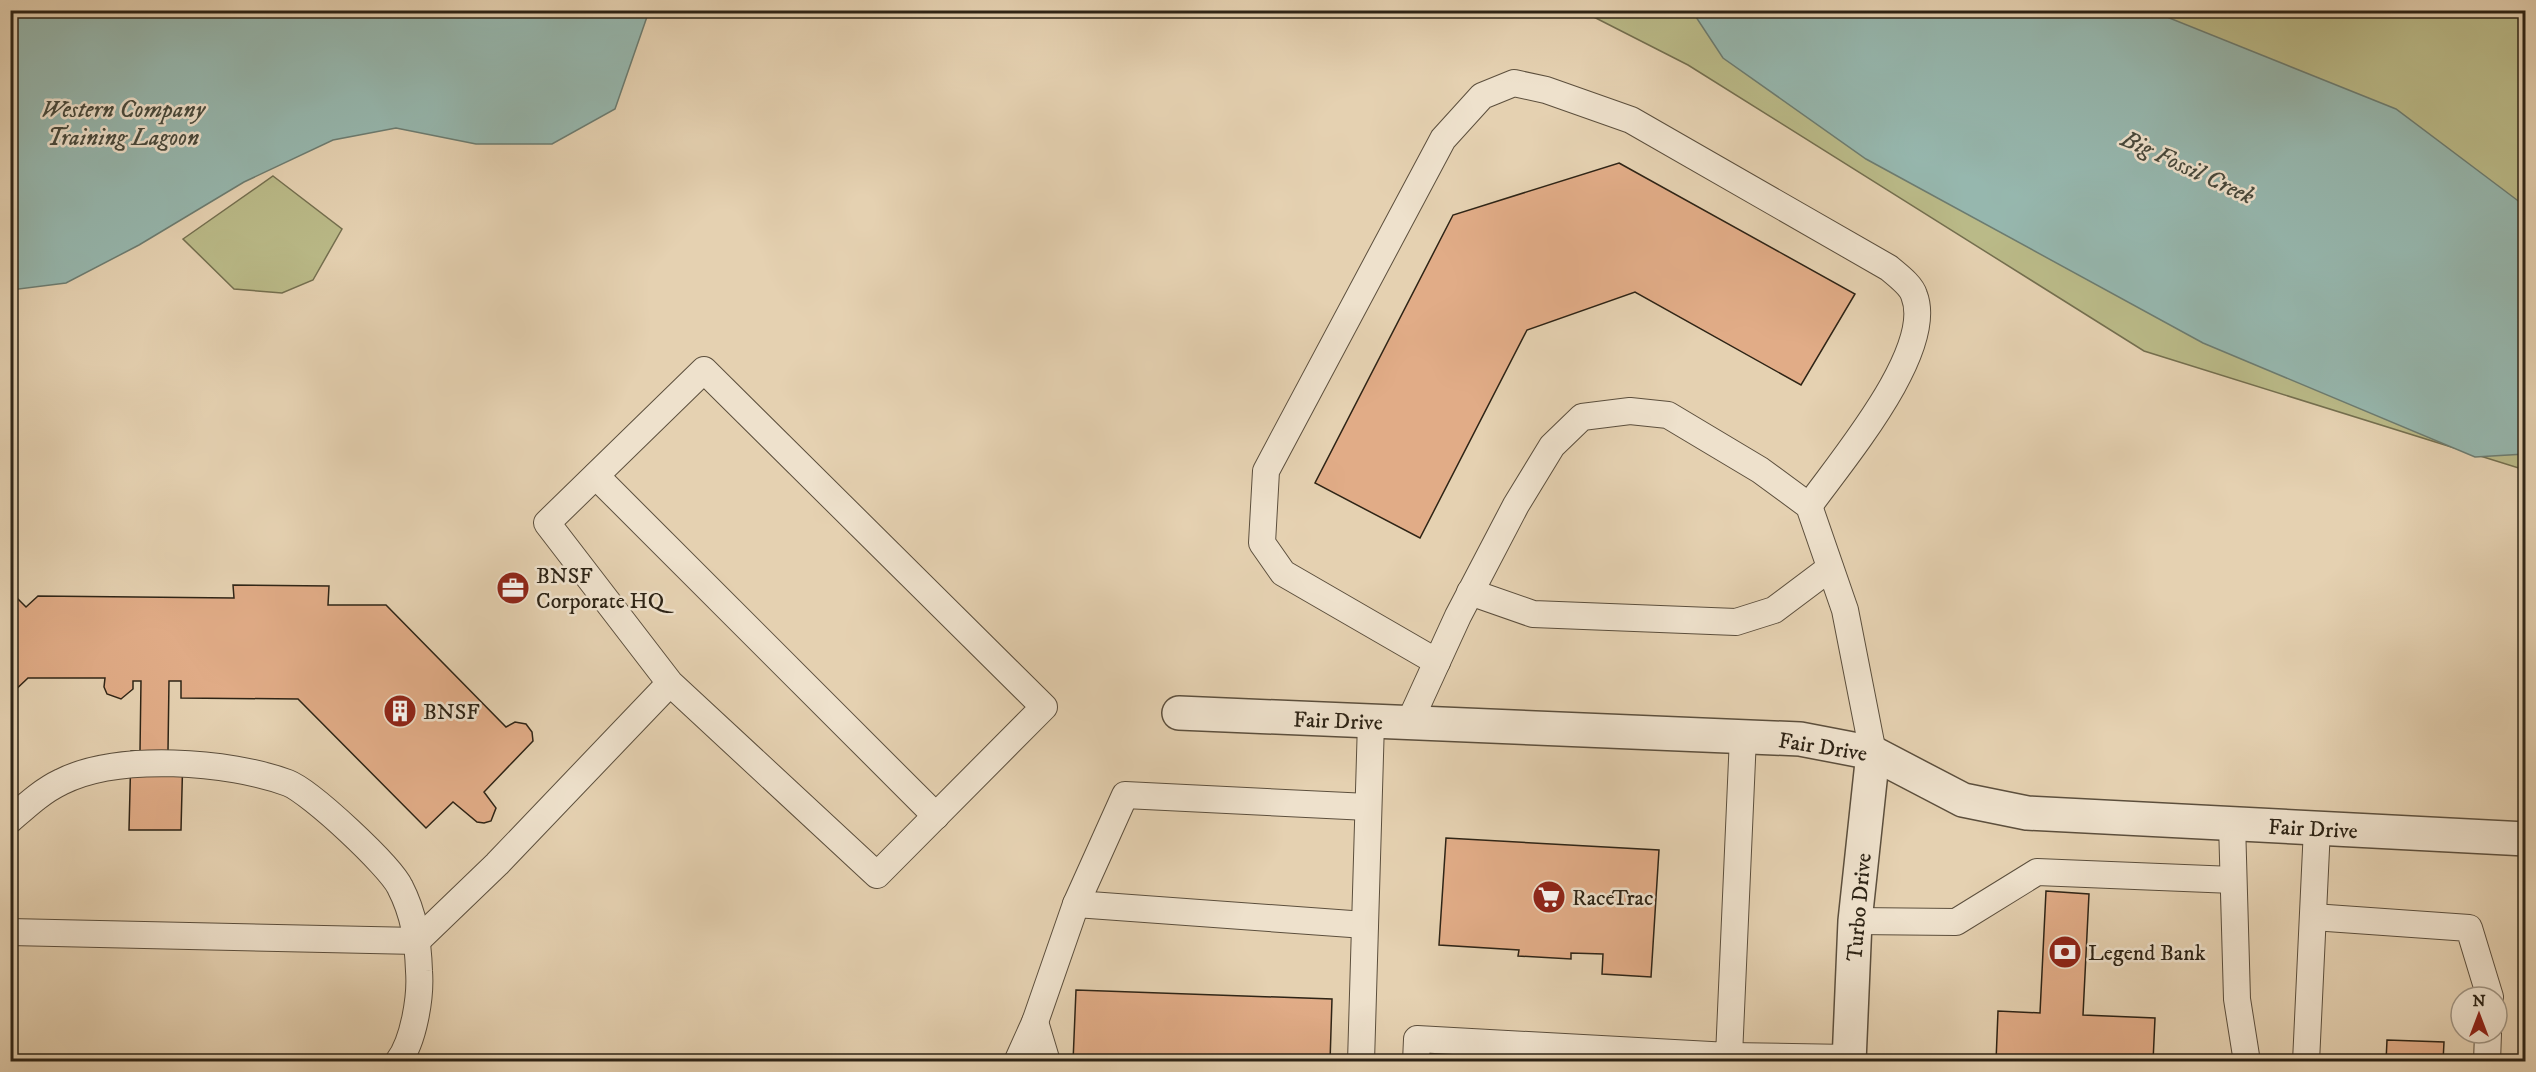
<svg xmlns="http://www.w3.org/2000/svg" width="2536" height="1072" viewBox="0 0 2536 1072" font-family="'IM FELL DW Pica',serif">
<rect width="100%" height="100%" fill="#e5d1b1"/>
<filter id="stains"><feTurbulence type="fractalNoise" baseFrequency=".00333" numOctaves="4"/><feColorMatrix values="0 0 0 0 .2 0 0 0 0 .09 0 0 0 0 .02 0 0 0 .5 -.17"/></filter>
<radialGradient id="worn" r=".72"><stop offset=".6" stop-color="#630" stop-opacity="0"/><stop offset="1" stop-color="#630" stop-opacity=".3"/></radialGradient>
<g fill="#baba88" stroke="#746f4f" stroke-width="1.5">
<polygon points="1582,11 2525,11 2525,470 2144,351 1688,65"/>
<polygon points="273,176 342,229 313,280 282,293 234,289 183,239"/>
</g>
<g fill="#96b7ae" stroke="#6c7c71" stroke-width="1.5">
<polygon points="10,11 11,10 649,11 615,109 552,144 476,144 396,128 333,140 244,182 139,245 66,283 11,290"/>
<polygon points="1692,11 2152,11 2396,109 2525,206 2525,454 2475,457 2203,343 1866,159 1723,58"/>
</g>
<g fill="#e1ac87" stroke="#2e2416" stroke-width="1.5">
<polygon points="1619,163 1855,294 1801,385 1635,292 1527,330 1420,538 1315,483 1453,215"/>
<polygon points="233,585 329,586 328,605 386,605 506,727 515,722 526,724 532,732 533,741 484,792 496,808 491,821 484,823 477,822 453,802 426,828 298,699 181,698 181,681 169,681 168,751 183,751 181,830 129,830 131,751 140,751 141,681 133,681 133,689 121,699 107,694 104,687 105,678 28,678 10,695 10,591 26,607 38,596 234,598"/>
<polygon points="1446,838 1659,850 1651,977 1602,974 1603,954 1571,953 1571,959 1518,956 1519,950 1439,945"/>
<polygon points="2046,891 2089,894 2083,1015 2155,1018 2153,1062 1996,1062 1998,1011 2040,1013"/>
<polygon points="1076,990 1332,999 1330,1062 1073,1062"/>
<polygon points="2387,1040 2444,1042 2443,1062 2386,1062"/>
</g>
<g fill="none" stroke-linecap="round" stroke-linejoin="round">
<g stroke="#5c4f3d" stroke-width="28">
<g id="service">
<polyline points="596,476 936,816"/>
<polyline points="1470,592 1533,614 1736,622 1774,610 1830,568"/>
<path d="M1437,662L1283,573L1262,543L1266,471L1443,139L1482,96L1514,83L1546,90L1631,120L1889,268C1897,275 1911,285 1914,295C1936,350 1841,461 1809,506"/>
<polyline points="1409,723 1458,616 1516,505 1552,446 1582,417 1630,411 1668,415 1760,470 1809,506 1845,610 1873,753"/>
<path d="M10,820C26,806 42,791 61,782C118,753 229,761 288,783C311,792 390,866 400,887C414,914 418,941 419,971C421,996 414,1041 398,1062"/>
<polyline points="2232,823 2237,999 2247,1062"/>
<polyline points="2313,917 2469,928 2490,997"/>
<polyline points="1855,921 1956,922 2037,872 2233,880"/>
<polyline points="1365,925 1076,904 1125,795 1368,807"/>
<polyline points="10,932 417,941 497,864 670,683 547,523 704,370 1044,707 877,875 670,683"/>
<polyline points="1035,1022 1047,1062"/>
<polyline points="1017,1062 1035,1022 1076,904"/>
<polyline points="1361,1062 1371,722"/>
<polyline points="1416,1062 1417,1039 1729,1056 1743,737"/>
<polyline points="1729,1062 1729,1056 1849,1058"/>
<polyline points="2306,1062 2317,828"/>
<polyline points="2487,1062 2488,1033"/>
</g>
</g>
<g stroke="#5c4f3d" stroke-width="36">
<g id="minor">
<polyline points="1179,713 1800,739 1873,753 1963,800 2027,813 2526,839"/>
<polyline points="1849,1062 1855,921 1873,753"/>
</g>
</g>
<use href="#service" stroke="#eee1cc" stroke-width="26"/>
<use href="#minor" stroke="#eee1cc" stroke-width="33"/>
</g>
<defs>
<g id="office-disc" transform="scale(1.725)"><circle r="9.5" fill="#8f2418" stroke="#eee1cc"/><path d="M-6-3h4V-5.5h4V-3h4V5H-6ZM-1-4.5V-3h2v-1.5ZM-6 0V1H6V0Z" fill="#fff"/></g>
<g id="building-disc" transform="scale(1.725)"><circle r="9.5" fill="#8f2418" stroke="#eee1cc"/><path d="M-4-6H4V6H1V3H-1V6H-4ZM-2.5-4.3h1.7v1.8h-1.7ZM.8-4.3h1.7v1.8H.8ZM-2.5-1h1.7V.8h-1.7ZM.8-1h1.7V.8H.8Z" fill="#fff"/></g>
<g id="supermarket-disc" transform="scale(1.725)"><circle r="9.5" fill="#8f2418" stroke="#eee1cc"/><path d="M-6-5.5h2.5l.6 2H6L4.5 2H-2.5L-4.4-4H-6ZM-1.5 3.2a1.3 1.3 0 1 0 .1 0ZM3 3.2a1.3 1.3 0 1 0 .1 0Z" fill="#fff"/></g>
<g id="bank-disc" transform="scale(1.725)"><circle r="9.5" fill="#8f2418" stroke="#eee1cc"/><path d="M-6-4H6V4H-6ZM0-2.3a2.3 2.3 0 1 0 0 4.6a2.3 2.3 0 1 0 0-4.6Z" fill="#fff"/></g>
</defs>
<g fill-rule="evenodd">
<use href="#office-disc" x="513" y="588"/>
<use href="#building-disc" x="400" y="711"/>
<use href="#supermarket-disc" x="1549" y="897"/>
<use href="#bank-disc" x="2065" y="952"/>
</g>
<g text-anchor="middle" stroke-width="5" stroke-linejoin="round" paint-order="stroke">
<g font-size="22" fill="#2e2416" stroke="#eee1cc" text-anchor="start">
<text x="536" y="583">BNSF<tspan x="536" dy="25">Corporate HQ</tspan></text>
<text x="423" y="719">BNSF</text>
<text x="1572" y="905">RaceTrac</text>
<text x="2088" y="960">Legend Bank</text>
</g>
<g font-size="22" fill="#2e2416" stroke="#eee1cc">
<text transform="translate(1338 720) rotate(2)" y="8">Fair Drive</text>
<text transform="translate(1823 746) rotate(9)" y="8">Fair Drive</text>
<text transform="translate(2313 828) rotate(3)" y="8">Fair Drive</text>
<text transform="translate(1858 907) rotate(-85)" y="8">Turbo Drive</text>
</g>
<g font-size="24" font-style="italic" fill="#48493c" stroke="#eee1cc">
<text x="123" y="117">Western Company<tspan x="123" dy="28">Training Lagoon</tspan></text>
<text transform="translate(2188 167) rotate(25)" y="8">Big Fossil Creek</text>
</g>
</g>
<rect width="2536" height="1072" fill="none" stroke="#e5d1b1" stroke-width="36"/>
<rect x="12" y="12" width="2512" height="1048" fill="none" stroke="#2e2416" stroke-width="3"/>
<rect x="18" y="18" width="2500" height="1036" fill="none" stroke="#2e2416" stroke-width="1.5"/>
<g transform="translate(2479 1015)"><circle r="28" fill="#eee1cc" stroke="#a19583" stroke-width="1.5"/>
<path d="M0-4.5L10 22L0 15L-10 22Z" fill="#8f2418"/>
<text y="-9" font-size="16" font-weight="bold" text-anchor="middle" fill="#2e2416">N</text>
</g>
<rect width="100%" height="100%" filter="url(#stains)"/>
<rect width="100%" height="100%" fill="url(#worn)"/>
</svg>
